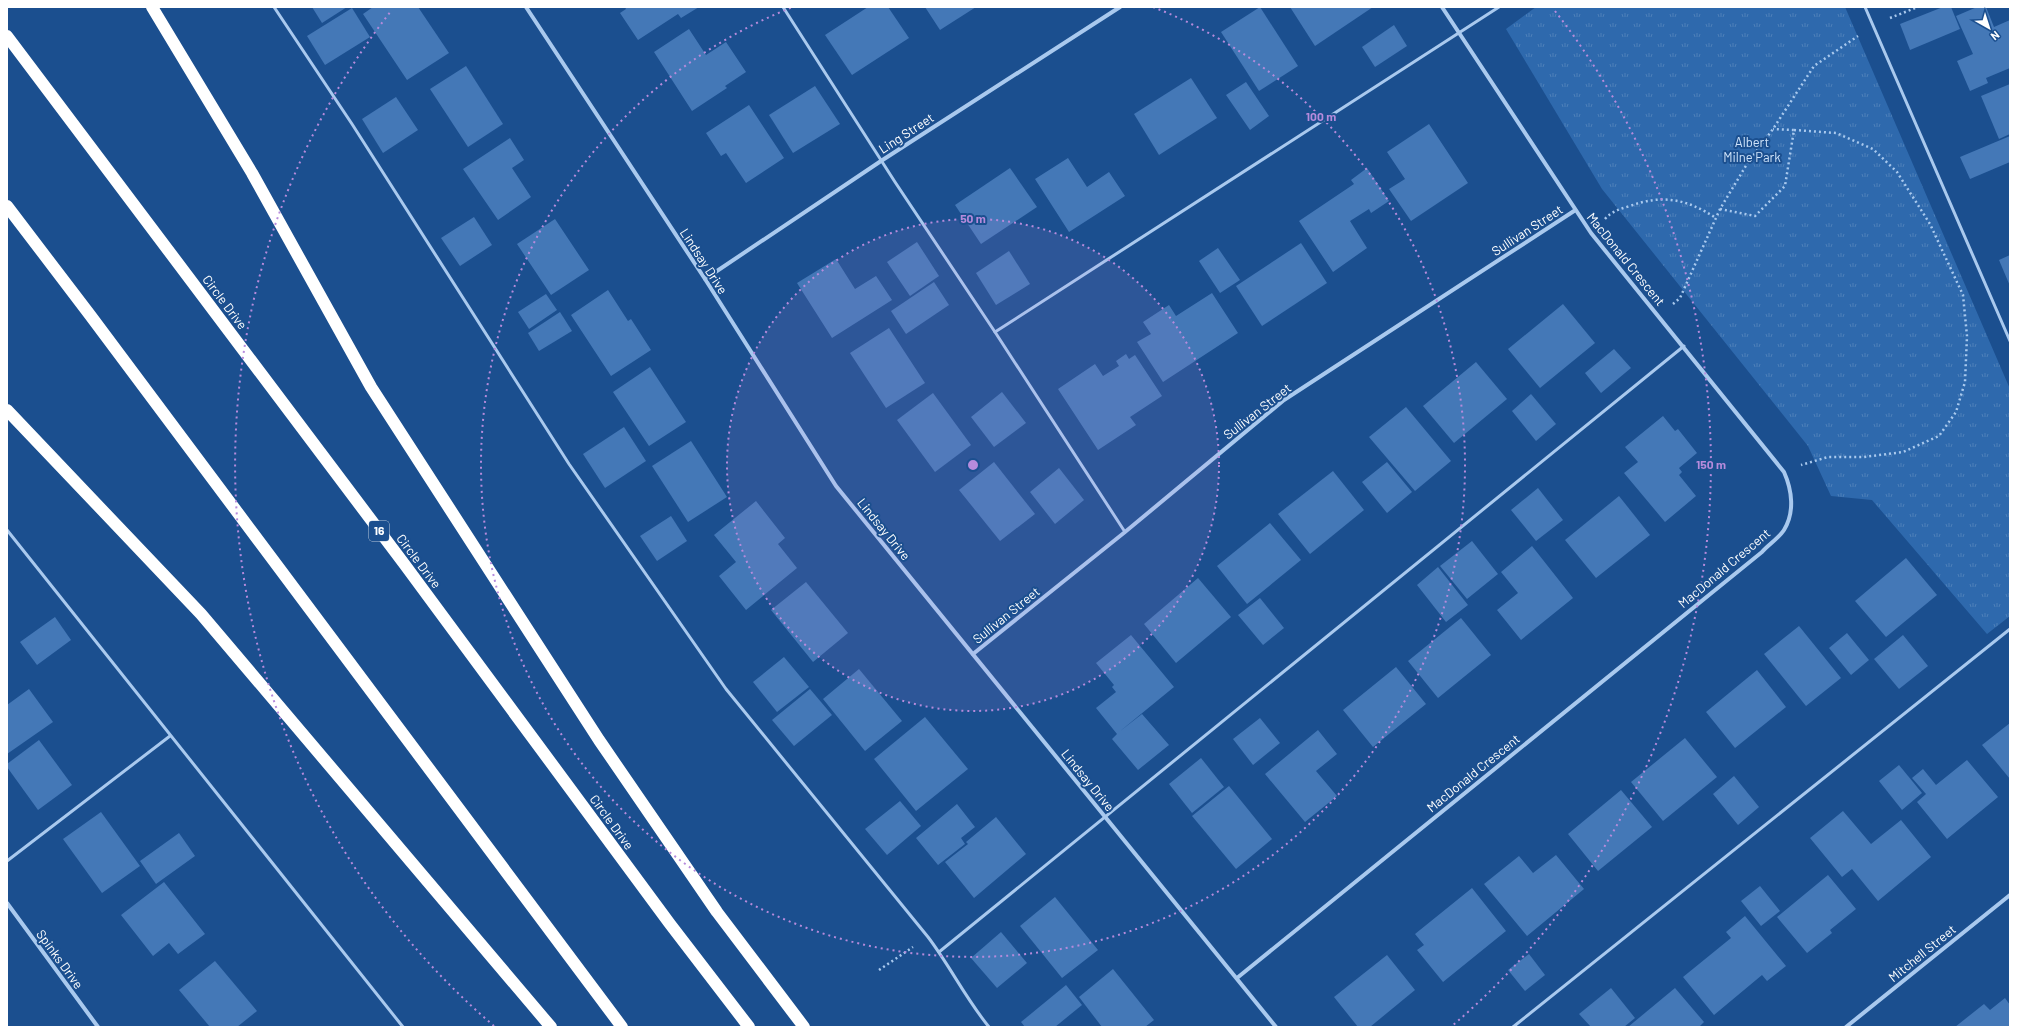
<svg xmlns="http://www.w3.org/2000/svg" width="2017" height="1034" viewBox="0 0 2017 1034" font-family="Barlow,sans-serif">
<defs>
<pattern id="park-tufts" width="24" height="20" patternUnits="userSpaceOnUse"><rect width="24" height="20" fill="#2e69ad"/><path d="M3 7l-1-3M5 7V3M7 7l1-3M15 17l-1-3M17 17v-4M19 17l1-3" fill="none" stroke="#4d80b9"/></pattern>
</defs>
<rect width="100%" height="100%" fill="#1b4f8f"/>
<polygon fill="url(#park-tufts)" points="1536,7 1845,7 2010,389 2010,616 1987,634 1872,500 1831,496 1808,446 1602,189 1506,29"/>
<g fill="#4478b7">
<polygon points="312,7 347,7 322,23"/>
<polygon points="373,7 418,7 449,53 407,80 363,14"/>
<polygon points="625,7 699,7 681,18 678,14 638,40 620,13 626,9"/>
<polygon points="868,7 888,7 909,38 852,75 825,35"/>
<polygon points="925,7 976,7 940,30"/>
<polygon points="1260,7 1298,66 1259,91 1221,32"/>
<polygon points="1290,7 1373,7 1315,46"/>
<polygon points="1943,7 1951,7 1960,29 1910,50 1900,24"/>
<polygon points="1977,7 1986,7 1994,27 2010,20 2010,68 1986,78 1988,83 1970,91 1957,61 1973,54 1956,16"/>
<polygon points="352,8 370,37 325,65 307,36"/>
<polygon points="1394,25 1407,46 1375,67 1362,47"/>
<polygon points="689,29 706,55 726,42 746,72 725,86 727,88 692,111 654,52"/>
<polygon points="466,66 503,124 468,147 430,89"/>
<polygon points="1191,78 1217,118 1159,155 1134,114"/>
<polygon points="1246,82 1269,116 1250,130 1226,95"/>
<polygon points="2010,84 2010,134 1999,139 1981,96"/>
<polygon points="815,86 840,124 793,153 769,115"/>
<polygon points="396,97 418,130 383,153 362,119"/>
<polygon points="749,105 784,158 746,183 726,153 721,156 706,133"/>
<polygon points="1429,124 1468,183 1411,221 1389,189 1405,179 1387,152"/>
<polygon points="2010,136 2010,162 1970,179 1960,157"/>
<polygon points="510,138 524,160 512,168 531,197 498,220 463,169"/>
<polygon points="1068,158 1087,187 1109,172 1125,196 1069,232 1035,179"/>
<polygon points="1010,168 1037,207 981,244 955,205"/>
<polygon points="1367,168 1389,201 1371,213 1369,209 1350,221 1367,248 1333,272 1299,221 1354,184 1351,180"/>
<polygon points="474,217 492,245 460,266 441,238"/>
<polygon points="555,219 589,270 551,295 517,244"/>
<polygon points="917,242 939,276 910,296 887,262"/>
<polygon points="1301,243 1327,283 1262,326 1236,286"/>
<polygon points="1218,248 1240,280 1220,293 1199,261"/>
<polygon points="1009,251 1030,284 996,305 976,273"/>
<polygon points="2010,255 2010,286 1999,260"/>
<polygon points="836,259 855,289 876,276 892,300 832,338 797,283"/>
<polygon points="934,282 949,305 906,334 891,311"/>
<polygon points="608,290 628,321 631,319 651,350 611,376 571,315"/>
<polygon points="1212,293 1238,333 1163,382 1137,342 1151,334 1143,322 1169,305 1176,316"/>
<polygon points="546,294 557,310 529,329 518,312"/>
<polygon points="1563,304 1595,343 1540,388 1508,349"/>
<polygon points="560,312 572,331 539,351 528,333"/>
<polygon points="889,328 925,383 886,408 850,353"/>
<polygon points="1614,349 1631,368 1601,393 1585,373"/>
<polygon points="1126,354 1129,359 1135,355 1162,396 1130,417 1136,425 1098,450 1058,389 1095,364 1103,376 1119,366 1116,361"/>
<polygon points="1476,362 1507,399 1454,443 1423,406"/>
<polygon points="650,367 686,422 649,446 613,392"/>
<polygon points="1002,392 1026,423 994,447 971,417"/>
<polygon points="933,393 971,445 935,472 897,420"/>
<polygon points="1531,394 1556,424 1536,441 1512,411"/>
<polygon points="1406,407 1451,461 1415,491 1369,437"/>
<polygon points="1663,416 1675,431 1678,429 1697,453 1679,468 1682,472 1679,475 1696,496 1665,522 1624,473 1638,462 1625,447"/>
<polygon points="624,427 646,461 605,488 583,454"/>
<polygon points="691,441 727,497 688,522 652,466"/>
<polygon points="994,462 1035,514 1000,541 959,490"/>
<polygon points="1387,462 1412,492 1387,513 1362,482"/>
<polygon points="1059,468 1084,500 1055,524 1030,492"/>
<polygon points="1333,471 1364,510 1310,554 1278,514"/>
<polygon points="1538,488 1563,520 1536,541 1511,510"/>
<polygon points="1619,496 1650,535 1596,578 1565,540"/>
<polygon points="756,501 785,538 778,544 797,568 746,610 719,576 736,562 714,535"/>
<polygon points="671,516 687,541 657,561 640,536"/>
<polygon points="1270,523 1301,560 1247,604 1217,566"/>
<polygon points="1472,541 1498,574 1467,599 1440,566"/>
<polygon points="1532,546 1573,598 1521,640 1497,610 1518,593 1501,572"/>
<polygon points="1906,558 1937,595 1886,637 1855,601"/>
<polygon points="1438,567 1468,605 1446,622 1417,585"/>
<polygon points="1198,578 1231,617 1176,663 1144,624"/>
<polygon points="806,582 848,633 813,662 771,610"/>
<polygon points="1260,598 1284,628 1263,645 1238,615"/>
<polygon points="55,617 71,640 37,665 20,642"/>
<polygon points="1461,618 1491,655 1438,698 1408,661"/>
<polygon points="1799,626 1841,678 1806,706 1764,654"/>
<polygon points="1847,633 1869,660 1851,675 1829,648"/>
<polygon points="1131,635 1174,687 1119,732 1142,714 1169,745 1138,770 1112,739 1117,734 1096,708 1116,692 1112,687 1114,685 1096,663"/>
<polygon points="1903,635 1928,666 1899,689 1874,659"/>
<polygon points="784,657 809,687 777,712 753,682"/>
<polygon points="1396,667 1426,704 1373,747 1343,710"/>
<polygon points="859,669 902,721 865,751 823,699"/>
<polygon points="1757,670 1786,707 1735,748 1706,712"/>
<polygon points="29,689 53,722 7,754 7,705"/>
<polygon points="810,689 832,715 794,746 772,720"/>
<polygon points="925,717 968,769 916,811 874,759"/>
<polygon points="1260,718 1280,743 1253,765 1233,739"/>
<polygon points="2010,723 2010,779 1982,745"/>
<polygon points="1318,730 1337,754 1316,771 1337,796 1305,822 1265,774"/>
<polygon points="1685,738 1717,777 1663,821 1631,782"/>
<polygon points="39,740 72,785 38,810 7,767 7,764"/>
<polygon points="1201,758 1224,787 1192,813 1169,784"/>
<polygon points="1967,760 1998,797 1947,839 1917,802 1926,794 1912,778 1923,769 1936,785"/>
<polygon points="1899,765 1922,793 1902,810 1879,781"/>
<polygon points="1734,776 1759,807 1738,825 1713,794"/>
<polygon points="1229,786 1272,839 1236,869 1192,816"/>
<polygon points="1621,790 1652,827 1598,871 1568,834"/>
<polygon points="900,801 921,826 887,855 865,829"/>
<polygon points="957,804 975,827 961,838 965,844 938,865 916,838"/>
<polygon points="1843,811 1871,844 1901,820 1931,857 1878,901 1852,869 1842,877 1810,838"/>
<polygon points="101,812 140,866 102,893 63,839"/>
<polygon points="996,817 1026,854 974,898 945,862 968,844 966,842"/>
<polygon points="179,833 195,856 156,884 140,861"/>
<polygon points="1556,855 1584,889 1527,936 1484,884 1519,856 1533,873"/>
<polygon points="1828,875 1856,909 1830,930 1832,933 1807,953 1777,917"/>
<polygon points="164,882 205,934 178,954 169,943 153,956 121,915"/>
<polygon points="1760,886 1780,911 1761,926 1741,901"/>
<polygon points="1472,888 1506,931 1443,982 1417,950 1424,945 1415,934"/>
<polygon points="1055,897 1098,950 1062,978 1020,926"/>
<polygon points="1745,916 1786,966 1767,981 1762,975 1714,1015 1683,977 1731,938 1726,932"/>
<polygon points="1001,932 1027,963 997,988 971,958"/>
<polygon points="1529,954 1545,975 1525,991 1508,970"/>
<polygon points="1387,955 1415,990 1370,1027 1358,1027 1334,997"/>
<polygon points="215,961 257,1011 237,1027 210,1027 179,990"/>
<polygon points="1113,969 1154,1020 1145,1027 1102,1027 1079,997"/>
<polygon points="1066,985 1082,1005 1055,1027 1025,1027 1021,1022"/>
<polygon points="1611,988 1635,1018 1624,1027 1591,1027 1579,1014"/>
<polygon points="1675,988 1704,1022 1699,1027 1628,1027"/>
<polygon points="2005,998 2010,1005 2010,1027 1955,1027 1984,1004 1990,1010"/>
</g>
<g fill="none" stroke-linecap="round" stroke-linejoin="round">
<g stroke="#a9c9ee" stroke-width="2.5" stroke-dasharray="2 3" stroke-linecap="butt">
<polyline points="1890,18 1918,7"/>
<polyline points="1794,130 1836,133 1873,149 1897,172 1930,224 1963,295 1967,336 1965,382 1956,412 1939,436 1903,452 1864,457 1828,457 1801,465"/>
<polyline points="1720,209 1755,216 1785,186 1794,130 1773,129"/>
<path d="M1605,219C1612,211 1620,209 1630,206C1662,194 1687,199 1716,218"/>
<polyline points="1673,304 1680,298 1720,209 1747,164 1773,129 1814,66 1858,36"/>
<polyline points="879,970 913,947"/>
</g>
<g stroke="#a9c9ee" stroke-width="3">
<path d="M274,7L352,124L569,464L726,689L928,937C950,966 966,999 989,1027"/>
<polyline points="783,7 895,182 995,332 1125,532"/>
<polyline points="1865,7 2010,341"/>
<polyline points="995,332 1499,7"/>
<polyline points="7,530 403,1027"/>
<polyline points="7,861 170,736"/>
<polyline points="939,952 1684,346"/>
<polyline points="1513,1027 2010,629"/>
</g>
<g stroke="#a9c9ee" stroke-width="4">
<polyline points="526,7 705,279 836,486 1276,1027"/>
<polyline points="705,279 881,161 1120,7"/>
<polyline points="973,654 1125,532 1284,400 1574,211"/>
<polyline points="7,903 98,1027"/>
<path d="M1237,978L1762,552C1768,545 1779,538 1784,530C1795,512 1792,490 1784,472L1591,233L1442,7"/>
<polyline points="1846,1027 2010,895"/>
</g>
<g stroke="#fff" stroke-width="12">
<polyline points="152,7 252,173 371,387 599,740 717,912 804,1027"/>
<polyline points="7,36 405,565 670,924 749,1027"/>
<polyline points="7,206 90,315 622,1027"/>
<polyline points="7,410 201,614 551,1027"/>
</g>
</g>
<circle cx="973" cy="465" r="246" fill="#b68bdc" fill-opacity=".12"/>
<g fill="none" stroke="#b68bdc" stroke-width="2" stroke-dasharray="2 4">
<circle cx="973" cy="465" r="246"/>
<path d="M1153 7A492 492 0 1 1 793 7"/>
<path d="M494 1026A738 738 0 0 1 391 11M1555 11A738 738 0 0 1 1452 1026"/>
</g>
<g text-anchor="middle" stroke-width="4" stroke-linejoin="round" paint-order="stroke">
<rect fill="#1b4f8f" stroke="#bbcadd" stroke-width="1" x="369" y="521" width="20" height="20" rx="3"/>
<g font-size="12" font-weight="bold" fill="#fff">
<text x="379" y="535">16</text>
</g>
<g font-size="13" fill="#fff" stroke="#1b4f8f">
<text transform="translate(906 133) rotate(-33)" y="5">Ling Street</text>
<text transform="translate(1527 230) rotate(-33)" y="5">Sullivan Street</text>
<text transform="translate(1626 259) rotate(51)" y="5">MacDonald Crescent</text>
<text transform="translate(704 261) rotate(57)" y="5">Lindsay Drive</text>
<text transform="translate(225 302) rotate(53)" y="5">Circle Drive</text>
<text transform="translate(1257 411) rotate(-38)" y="5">Sullivan Street</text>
<text transform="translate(884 529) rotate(51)" y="5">Lindsay Drive</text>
<text transform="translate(419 561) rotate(53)" y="5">Circle Drive</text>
<text transform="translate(1724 568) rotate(-40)" y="5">MacDonald Crescent</text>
<text transform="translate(1006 615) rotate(-39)" y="5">Sullivan Street</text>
<text transform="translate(1473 773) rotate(-39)" y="5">MacDonald Crescent</text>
<text transform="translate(1088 780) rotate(51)" y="5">Lindsay Drive</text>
<text transform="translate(612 822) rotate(54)" y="5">Circle Drive</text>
<text transform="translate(1922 953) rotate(-39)" y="5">Mitchell Street</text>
<text transform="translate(60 959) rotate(54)" y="5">Spinks Drive</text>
</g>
<g font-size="13" fill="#cfe3fa" stroke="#1b4f8f">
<text x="1752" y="147">Albert<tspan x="1752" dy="15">Milne Park</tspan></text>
</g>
</g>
<circle cx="973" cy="465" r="6" fill="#b68bdc" stroke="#1b4f8f" stroke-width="2"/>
<g font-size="12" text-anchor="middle" font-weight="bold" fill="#b68bdc" stroke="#1b4f8f" stroke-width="4" stroke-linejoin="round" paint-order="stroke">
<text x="1321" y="121">100 m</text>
<text x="973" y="223">50 m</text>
<text x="1711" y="469">150 m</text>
</g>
<rect width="2017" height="1034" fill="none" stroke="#ffffff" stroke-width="16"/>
<g transform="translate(1989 28) rotate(141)" stroke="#1b4f8f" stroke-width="3" paint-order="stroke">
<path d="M0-3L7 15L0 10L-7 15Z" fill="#ffffff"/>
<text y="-6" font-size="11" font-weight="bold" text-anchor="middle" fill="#ffffff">N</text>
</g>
</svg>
